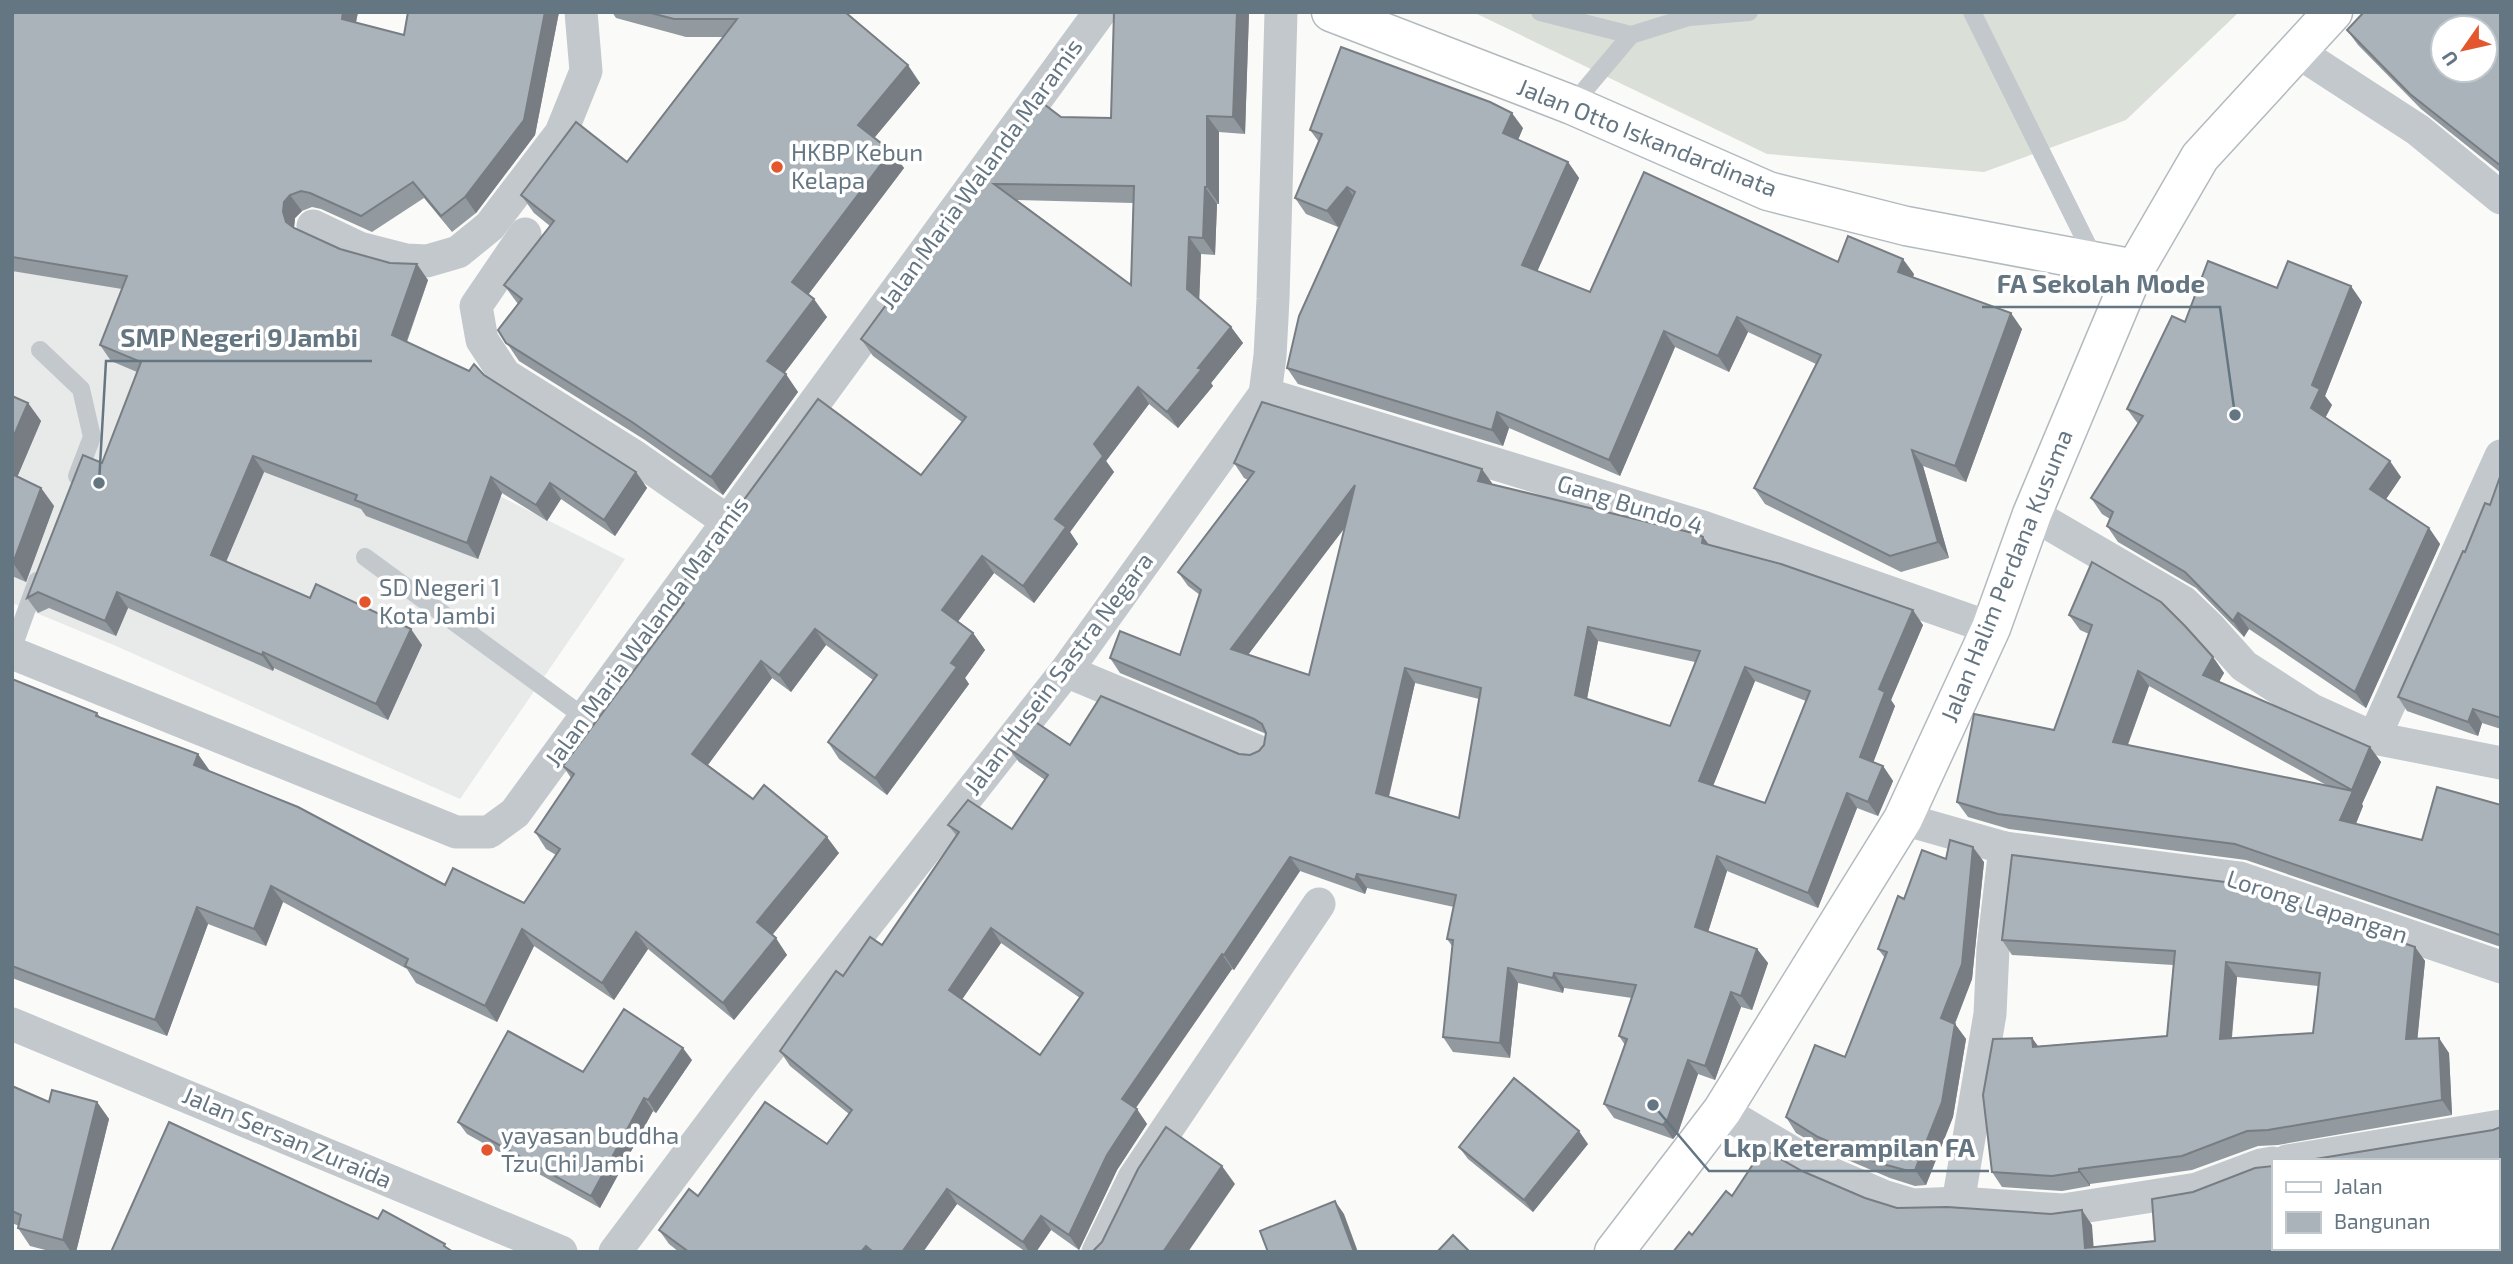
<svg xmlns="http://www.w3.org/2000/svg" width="2513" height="1264" viewBox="0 0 2513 1264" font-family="'Exo 2',sans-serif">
<rect width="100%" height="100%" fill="#fafaf8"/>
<polygon fill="#e8e9e9" points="12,179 236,364 625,559 460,799 116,646 12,603"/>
<polygon fill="#dadfd7" points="1473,12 2239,12 2126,120 1984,172 1767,154"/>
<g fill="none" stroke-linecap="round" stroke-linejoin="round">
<g stroke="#b3babf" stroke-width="41">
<g id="secondary">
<polyline points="1331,12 1572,105 1768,191 1906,226 2135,269"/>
<polyline points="1614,1252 1722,1111 1903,819 1991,628 2032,514 2135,269 2200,157 2333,12"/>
</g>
</g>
<g stroke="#c3c8cc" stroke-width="18">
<polyline points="1540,12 1631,35"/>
<polyline points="1972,12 2095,260"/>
<polyline points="1572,105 1631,35 1689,17 1749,12"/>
<polyline points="40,350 81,389 92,437 77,476"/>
<polyline points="365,557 584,717"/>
<polyline points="12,650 37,581"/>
</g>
<g stroke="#c3c8cc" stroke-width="33">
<polyline points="2298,52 2418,130 2501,198"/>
<polyline points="313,226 359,248 406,260 427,261 458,252 490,226 561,133 586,71 581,12"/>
<polyline points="525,234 476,306 482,340 505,375 634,456 727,521"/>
<polyline points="1265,394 1703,527 1991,628"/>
<polyline points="2032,514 2183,602 2210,628 2244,666 2312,710 2374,738 2501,763"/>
<polyline points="12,653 456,832 489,832 515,813 1100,12"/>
<polyline points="1066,671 1257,751"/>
<polyline points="2374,738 2501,456"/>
<polyline points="1903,819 2005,848 2240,878 2501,967"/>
<polyline points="12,1024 561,1252"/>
<polyline points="1722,1111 1820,1169 1883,1196 1913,1205 1958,1203 2063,1210 2197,1189 2261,1165 2273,1163"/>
<polyline points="2287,1161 2501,1126"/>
<polyline points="1958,1203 1990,1014 1993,949 2005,848"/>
<polyline points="615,1252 741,1084 1066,671 1265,394 1270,356 1273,299 1281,12"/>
<polyline points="1098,1252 1134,1178 1319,904"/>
</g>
<use href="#secondary" stroke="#fff" stroke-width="38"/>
</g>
<g fill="#929a9f" fill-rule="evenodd">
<polygon points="12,12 358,12 356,23 404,35 408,12 559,12 535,135 476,213 452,232 424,198 372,232 321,209 312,207 302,211 295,218 294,228 340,249 428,280 407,342 469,371 484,375 636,472 647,488 615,536 561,499 547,521 502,493 478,559 366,516 361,509 264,472 226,562 422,645 388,720 274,668 273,671 128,608 116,636 49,608 38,613 27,598 102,463 137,372 111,361 100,345 122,289 12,271"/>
<polygon points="612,12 845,12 920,83 874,138 891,151 904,168 808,295 827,317 784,373 798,392 723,495 645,440 519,361 498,330 518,304 504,285 550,226 534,213 521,195 627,162 723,37 686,37 616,18"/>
<path d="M1249,12L1245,134L1219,132V204H1217L1215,255L1201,254L1199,299L1231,327L1243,343L1211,383L1213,386L1178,428L1149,404L1106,461L1114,472L1070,532L1078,544L1034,603L994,573L958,621L973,633L985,650L965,678L969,684L887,795L839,759L828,742L873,680L826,645L791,692L772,678L708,765L753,799L839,853L772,935L787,955L734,1020L648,949L614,1000L534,946L497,1022L416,983L407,969L283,902L266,946L208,924L167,1036L12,978V679L97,713L101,718L445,885L524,903L556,855L546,849L535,832L571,778L563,766L682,606L674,595L921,475L962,422L873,356L861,339L985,176L1061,117L1111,118ZM1017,200L1133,203L1131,285Z"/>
<polygon points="2501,12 2501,173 2421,109 2358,45 2347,30"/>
<polygon points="1523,128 1518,140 1568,162 1579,178 1537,271 1590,292 1838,262 1914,274 1913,277 2022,329 1966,482 1923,466 1949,558 1901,572 1765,504 1754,488 1816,364 1748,332 1729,372 1675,347 1620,476 1509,428 1503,446 1298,384 1287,368 1340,224 1338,227 1306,214 1295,198 1319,142 1310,130"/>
<polygon points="2362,302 2325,396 2332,405 2325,418 2401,477 2386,499 2429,528 2440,544 2366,708 2249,629 2244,637 2196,588 2118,542 2107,526 2110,519 2102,514 2091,498 2138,424 2127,409 2185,322"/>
<polygon points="12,396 28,403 41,421 17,477 41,488 54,506 26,582 12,576"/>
<path d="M1234,463L1492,483L1491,485L1703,537L1709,545L1923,625L1891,700L1895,706L1873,762L1883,766L1893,781L1878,816L1857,808L1818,908L1727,871L1708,932L1757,949L1768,963L1752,1010L1741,1007L1715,1080L1698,1074L1678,1133L1673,1139L1614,1118L1604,1104L1625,1045L1619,1036L1632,998L1564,988L1563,993L1518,983L1510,1058L1453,1052L1443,1037L1452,946L1447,939L1454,907L1367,888L1365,894L1300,871L1234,970L1232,969L1136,1108L1147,1124L1117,1170L1079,1250L1051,1230L1036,1252H1026L957,1204L923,1252H679L669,1244L659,1230L698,1196L827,1144L849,1114L790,1066L780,1051L843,976L882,945L956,835L948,825L1012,829L1045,780L1019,762L1008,748L1070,745L1250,755L1259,751L1264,745L1266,734L1264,733L1120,673L1110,658L1180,655L1200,595L1188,586L1178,572L1248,480L1244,478ZM1345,526L1309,675L1248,655L1333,542ZM1598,641L1695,662L1670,726L1587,699ZM1755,681L1806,701L1765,803L1713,786ZM1415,683L1479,699L1459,818L1389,797ZM1001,943L1080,998L1040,1055L962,999Z"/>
<polygon points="2501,474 2501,729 2482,723 2478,736 2407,711 2398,697 2465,552 2490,505"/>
<path d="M2069,615L2213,657L2224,673L2219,682L2370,747L2381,762L2362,804L2363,806L2356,824L2422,840L2501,805V947L2246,860L2009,829L1968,817L1957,802L2054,730L2089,634L2080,630ZM2149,686L2328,786L2128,745Z"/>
<polygon points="1946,859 1984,862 1972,979 1955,1024 1966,1039 1953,1117 1926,1185 1915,1186 1890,1178 1829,1152 1796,1133 1786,1117 1845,1057 1885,958 1878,949 1904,899"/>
<path d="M2002,940L2415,947L2425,961L2417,1039L2449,1053L2452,1115L2278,1145L2258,1146L2192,1170L2090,1184V1186L2062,1191L2002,1187L1992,1172L2032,1038L2038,1046L2167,1036L2173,965L2012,955ZM2237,977L2318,986L2313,1033L2232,1038Z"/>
<polygon points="692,1060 656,1113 653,1111 600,1208 467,1134 458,1122 583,1072"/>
<polygon points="12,1086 49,1102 97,1102 109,1119 76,1252 53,1252 30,1246 18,1228 19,1226 12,1223"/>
<polygon points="1588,1144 1533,1212 1468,1159 1459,1147"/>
</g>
<g fill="#777d82">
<polygon points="343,12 358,12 353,35 342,19"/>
<polygon points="545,12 559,12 535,135 476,213 465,197"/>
<polygon points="1237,12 1249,12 1245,134 1233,117"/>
<polygon points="908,65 920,83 870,143 858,125"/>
<polygon points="1512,113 1523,128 1514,149 1503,133"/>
<polygon points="1207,116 1219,132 1219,204 1207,187"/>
<polygon points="891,151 904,168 804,300 792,282"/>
<polygon points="1568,162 1579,178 1533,281 1522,265"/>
<polygon points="1205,187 1217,204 1215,255 1203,238"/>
<polygon points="1347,187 1358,203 1338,227 1327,211"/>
<polygon points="290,195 302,211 295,218 294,228 286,222 283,212 284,202"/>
<polygon points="1189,237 1201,254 1199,306 1187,289"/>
<polygon points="1903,259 1914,274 1909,288 1898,272"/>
<polygon points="417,264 428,280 403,351 392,335"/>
<polygon points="2351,286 2362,302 2325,396 2332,405 2322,424 2311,408 2312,385"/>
<polygon points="814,299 827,317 780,379 767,361"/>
<polygon points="2011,313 2022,329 1966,482 1955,466"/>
<polygon points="1737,317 1748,332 1729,372 1718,356"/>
<polygon points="1231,327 1243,343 1211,383 1213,386 1178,428 1167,412 1198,368"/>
<polygon points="1664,331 1675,347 1620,476 1609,460"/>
<polygon points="786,374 798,392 723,495 711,477"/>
<polygon points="1138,387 1149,404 1106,461 1114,472 1070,532 1078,544 1034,603 1023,586 1055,519 1094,444"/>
<polygon points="28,403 41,421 13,487 12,440"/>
<polygon points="1497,412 1509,428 1503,446 1492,430"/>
<polygon points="1912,450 1923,466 1949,558 1938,542"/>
<polygon points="253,456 264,472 222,571 211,555"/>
<polygon points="2390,461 2401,477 2382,505 2370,489"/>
<polygon points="1482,469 1492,483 1488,496 1478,481"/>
<polygon points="636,472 647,488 615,536 604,520"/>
<polygon points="491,477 502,493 478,559 467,543"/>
<polygon points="550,483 561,499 547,521 536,505"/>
<polygon points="1355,485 1366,500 1241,664 1231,649"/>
<polygon points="41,488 54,506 26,582 13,563"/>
<polygon points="2429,528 2440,544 2366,708 2355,692"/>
<polygon points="1703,537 1714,551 1702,543"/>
<polygon points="982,556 994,573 954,627 942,610"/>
<polygon points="117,592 128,608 116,636 105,621"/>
<polygon points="1913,610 1923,625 1891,700 1895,706 1870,771 1860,757 1879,689"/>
<polygon points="2238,613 2249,629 2244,637 2233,621"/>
<polygon points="1588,627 1598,641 1585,709 1575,695"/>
<polygon points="411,629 422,645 388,720 376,704"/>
<polygon points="815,629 826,645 791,692 779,675"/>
<polygon points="973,633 985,650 965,678 969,684 887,795 875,778 951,663"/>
<polygon points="263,652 274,668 273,671 262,655"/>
<polygon points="2213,657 2224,673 2214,690 2203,675"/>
<polygon points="761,661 772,678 704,770 692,754"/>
<polygon points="1745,667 1755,681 1709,796 1699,781"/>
<polygon points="1405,668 1415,683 1386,808 1376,793"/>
<polygon points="2138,671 2149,686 2123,757 2113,742"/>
<polygon points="2473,709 2482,723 2478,736 2468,722"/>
<polygon points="2370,747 2381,762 2362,804 2363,806 2351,835 2340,820 2352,790"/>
<polygon points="198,754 210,771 194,765"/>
<polygon points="1883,766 1893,781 1878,816 1868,802"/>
<polygon points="1847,793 1857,808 1818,908 1808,893"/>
<polygon points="827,837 839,853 769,939 757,922"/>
<polygon points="1973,847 1984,862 1972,979 1951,1033 1941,1018"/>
<polygon points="1717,856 1727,871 1705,942 1695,927"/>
<polygon points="1290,857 1300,871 1234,970 1224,955"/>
<polygon points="1357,874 1367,888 1365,894 1355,880"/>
<polygon points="271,886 283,902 266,946 254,929"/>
<polygon points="197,907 208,924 167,1036 155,1020"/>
<polygon points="991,928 1001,943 959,1004 949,990"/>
<polygon points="522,929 534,946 497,1022 485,1006"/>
<polygon points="636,932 648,949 614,1000 602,983"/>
<polygon points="776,938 787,955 734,1020 723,1003"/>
<polygon points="2415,947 2425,961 2416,1054 2406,1039"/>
<polygon points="1757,949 1768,963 1752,1010 1741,996"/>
<polygon points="1222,954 1232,969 1132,1113 1122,1099"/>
<polygon points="2226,962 2237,977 2230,1054 2220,1039"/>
<polygon points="1508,968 1518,983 1510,1058 1500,1043"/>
<polygon points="1554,973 1564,988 1563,993 1553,978"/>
<polygon points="1731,992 1741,1007 1715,1080 1705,1066"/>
<polygon points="1955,1024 1966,1039 1953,1117 1926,1185 1915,1170"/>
<polygon points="2032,1038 2042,1052 2033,1047"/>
<polygon points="2439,1038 2449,1053 2452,1115 2442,1100"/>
<polygon points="683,1048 692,1060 656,1113 648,1100"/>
<polygon points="1688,1060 1698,1074 1678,1133 1673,1139 1663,1125"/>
<polygon points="644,1098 653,1111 600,1208 591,1196"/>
<polygon points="97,1102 109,1119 76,1252 71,1252 63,1240"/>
<polygon points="1137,1109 1147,1124 1117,1170 1079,1250 1069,1235 1107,1155"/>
<polygon points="1579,1131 1588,1144 1533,1212 1524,1200"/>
<polygon points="1222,1166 1235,1184 1188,1252 1163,1252"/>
<polygon points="2079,1169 2090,1184 2090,1186 2079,1172"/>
<polygon points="947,1189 957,1204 923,1252 902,1252"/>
<polygon points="1335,1201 1344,1214 1358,1252 1354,1252"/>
<polygon points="2082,1210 2092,1225 2094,1252 2085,1248"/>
<polygon points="1041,1216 1051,1230 1036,1252 1029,1252 1023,1242"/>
<polygon points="866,1246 870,1252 861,1252"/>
</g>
<g fill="#aab3b9" stroke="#777d82" stroke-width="2" fill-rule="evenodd">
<polygon points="12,12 343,12 342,19 404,35 408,12 545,12 524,120 465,197 441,216 413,182 361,216 310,193 301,191 290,195 284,202 283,212 286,222 294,228 340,249 390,263 417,264 392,335 469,371 474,364 484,375 636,472 604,520 550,483 536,505 491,477 467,543 355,500 357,495 253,456 211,555 310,598 316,584 411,629 376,704 263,652 262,655 117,592 105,621 38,592 27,598 83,455 102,463 141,362 100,345 127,276 12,257"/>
<polygon points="647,12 845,12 908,65 858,125 891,151 792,282 814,299 767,361 786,374 711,477 632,422 506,343 498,330 522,299 504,285 554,221 521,195 576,122 627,162 737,19 674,19"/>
<path d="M1114,12H1237L1233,117L1207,116V187H1205L1203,238L1189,237L1187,289L1231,327L1198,368L1202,369L1167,412L1138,387L1094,444L1103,456L1055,519L1066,527L1023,586L982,556L942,610L973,633L951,663L957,667L875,778L828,742L877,675L815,629L779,675L761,661L692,754L753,799L764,785L827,837L757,922L776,938L723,1003L636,932L602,983L522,929L485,1006L405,966L408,959L271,886L254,929L197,907L155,1020L12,966V679L97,713L96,716L198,754L194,765L298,807L445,885L453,868L524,903L560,849L535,832L574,774L563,766L684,603L674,595L818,399L921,475L966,417L861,339L982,174L985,176L1041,102L1061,117L1111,118ZM994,184L1134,186L1131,285Z"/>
<path d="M2364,12H2501V166L2410,94L2347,30ZM2443,28H2485V70H2443Z"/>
<polygon points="1341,47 1490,102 1512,113 1503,133 1568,162 1522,265 1590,292 1644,172 1838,262 1848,236 1903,259 1898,272 2011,313 1955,466 1912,450 1938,542 1890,556 1754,488 1821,355 1737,317 1718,356 1664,331 1609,460 1497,412 1492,430 1287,368 1299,316 1355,192 1347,187 1327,211 1295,198 1322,134 1310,130"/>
<polygon points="2208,261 2277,288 2288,261 2351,286 2312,385 2320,389 2311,408 2390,461 2370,489 2429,528 2355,692 2238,613 2233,621 2185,572 2107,526 2113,512 2091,498 2143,416 2127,409 2172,316 2185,322"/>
<polygon points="12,396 28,403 12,440"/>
<path d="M1262,402L1482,469L1478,481L1697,534L1703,537L1702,543L1781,564L1913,610L1879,689L1885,692L1860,757L1883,766L1868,802L1847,793L1808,893L1717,856L1695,927L1757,949L1741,996L1731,992L1705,1066L1688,1060L1668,1118L1663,1125L1604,1104L1627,1039L1619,1036L1636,985L1554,973L1553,978L1508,968L1500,1043L1443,1037L1453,940L1447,939L1456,895L1357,874L1355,880L1290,857L1224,955L1222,954L1122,1099L1137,1109L1107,1155L1069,1235L1041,1216L1023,1242L947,1189L902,1252H873L866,1246L861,1252H689L659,1230L689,1189L698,1196L765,1102L827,1144L852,1110L780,1051L836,971L843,976L870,937L882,945L959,832L948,825L968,800L1012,829L1048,775L1008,748L1031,719L1070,745L1101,696L1239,754L1250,755L1259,751L1264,745L1266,733L1262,724L1254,719L1110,658L1120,631L1180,655L1201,590L1178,572L1254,472L1234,463ZM1355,485L1309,675L1231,649ZM1588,627L1700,651L1670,726L1575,695ZM1745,667L1810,691L1765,803L1699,781ZM1405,668L1481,688L1459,818L1376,793ZM991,928L1083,993L1040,1055L949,990Z"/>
<polygon points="12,474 41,488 13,563 12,563"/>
<polygon points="2501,474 2501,718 2473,709 2468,722 2398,697 2463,551 2465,552 2485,503 2490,505"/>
<polygon points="2092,562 2161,602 2185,626 2213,657 2203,675 2370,747 2352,790 2138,671 2113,742 2353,791 2340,820 2422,840 2437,787 2501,805 2501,936 2497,934 2235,844 1998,814 1957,802 1974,714 2054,730 2092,625 2069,615"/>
<polygon points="1950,840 1973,847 1962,964 1941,1018 1955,1024 1942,1102 1915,1170 1905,1170 1879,1163 1818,1137 1786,1117 1815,1045 1845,1057 1887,952 1878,949 1898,896 1904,899 1922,850 1946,859"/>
<path d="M2012,855L2225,882L2415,947L2406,1039L2439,1038L2442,1100L2268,1130L2247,1131L2182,1156L2079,1169V1172L2052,1176L1992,1172L1983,1095L1993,1039L2032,1038L2033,1047L2167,1036L2175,951L2002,940ZM2226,962L2320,973L2313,1033L2220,1039Z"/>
<polygon points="624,1009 683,1048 648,1100 644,1098 591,1196 458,1122 508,1031 583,1072"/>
<polygon points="1514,1078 1579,1131 1524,1200 1459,1147"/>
<polygon points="12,1086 49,1102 52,1090 97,1102 63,1240 18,1228 21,1215 12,1211"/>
<polygon points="169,1122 378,1219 383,1210 445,1244 444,1246 453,1252 111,1252"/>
<polygon points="1166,1127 1222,1166 1163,1252 1096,1252 1094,1250 1102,1242 1138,1169"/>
<polygon points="2501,1127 2501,1252 1673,1252 1689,1232 1692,1235 1726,1191 1732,1196 1763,1149 1802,1171 1865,1198 1897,1208 1947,1207 2051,1214 2082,1210 2085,1248 2155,1241 2152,1199 2193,1192 2255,1168 2273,1166 2273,1248 2497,1248 2497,1161 2303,1161 2493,1130"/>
<polygon points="1335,1201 1354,1252 1268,1252 1260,1231"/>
<polygon points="1453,1235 1470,1252 1437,1252"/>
</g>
<g fill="#e4572e" stroke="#fff" stroke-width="2.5">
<circle cx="777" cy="167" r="7"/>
<circle cx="365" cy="602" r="7"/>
<circle cx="487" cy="1150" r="7"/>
</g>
<g text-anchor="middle" stroke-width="7" stroke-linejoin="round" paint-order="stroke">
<g font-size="24" fill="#657683" stroke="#fff">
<text transform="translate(1647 138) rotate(22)" y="8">Jalan Otto Iskandardinata</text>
<text transform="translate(981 174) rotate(-54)" y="8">Jalan Maria Walanda Maramis</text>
<text transform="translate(1630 505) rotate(17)" y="8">Gang Bundo 4</text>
<text transform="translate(2007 576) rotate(-68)" y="8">Jalan Halim Perdana Kusuma</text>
<text transform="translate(647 632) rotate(-54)" y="8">Jalan Maria Walanda Maramis</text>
<text transform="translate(1059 674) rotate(-53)" y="8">Jalan Husein Sastra Negara</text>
<text transform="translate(2317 907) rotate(18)" y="8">Lorong Lapangan</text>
<text transform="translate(287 1138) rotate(23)" y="8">Jalan Sersan Zuraida</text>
</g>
<g font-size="24" fill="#657683" stroke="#fff" text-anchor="start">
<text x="791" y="161">HKBP Kebun<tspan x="791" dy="28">Kelapa</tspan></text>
<text x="379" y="596">SD Negeri 1<tspan x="379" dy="28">Kota Jambi</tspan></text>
<text x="501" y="1144">yayasan buddha<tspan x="501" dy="28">Tzu Chi Jambi</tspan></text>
</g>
</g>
<path fill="none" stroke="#657683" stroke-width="2.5" d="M2235 415L2220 307H1982M99 483L106 361H372M1653 1105L1709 1171H1989"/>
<g fill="#657683" stroke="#fff" stroke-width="2.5">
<circle cx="2235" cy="415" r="7"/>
<circle cx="99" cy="483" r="7"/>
<circle cx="1653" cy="1105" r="7"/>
</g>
<g font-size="26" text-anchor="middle" font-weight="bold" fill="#657683" stroke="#fff" stroke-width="7" stroke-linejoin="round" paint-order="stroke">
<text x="2101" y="293">FA Sekolah Mode</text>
<text x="239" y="347">SMP Negeri 9 Jambi</text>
<text x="1849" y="1157">Lkp Keterampilan FA</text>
</g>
<rect width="2513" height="1264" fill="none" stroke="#657683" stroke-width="28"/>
<rect x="2272" y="1159" width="228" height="91" fill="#ffffff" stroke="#c1c8cd" stroke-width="2"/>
<rect x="2286" y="1182" width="35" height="10" fill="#ffffff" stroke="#c1c8cd" stroke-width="2"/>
<text x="2334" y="1194" font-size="21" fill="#657683">Jalan</text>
<rect x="2286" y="1212" width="35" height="21" fill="#aab3b9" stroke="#c1c8cd" stroke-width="2"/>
<text x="2334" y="1229" font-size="21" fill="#657683">Bangunan</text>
<g transform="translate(2464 49) rotate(236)"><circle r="33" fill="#ffffff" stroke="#c1c8cd" stroke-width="2"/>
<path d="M0-5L12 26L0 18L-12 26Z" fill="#e4572e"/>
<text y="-10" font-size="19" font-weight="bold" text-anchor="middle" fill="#657683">U</text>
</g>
</svg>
